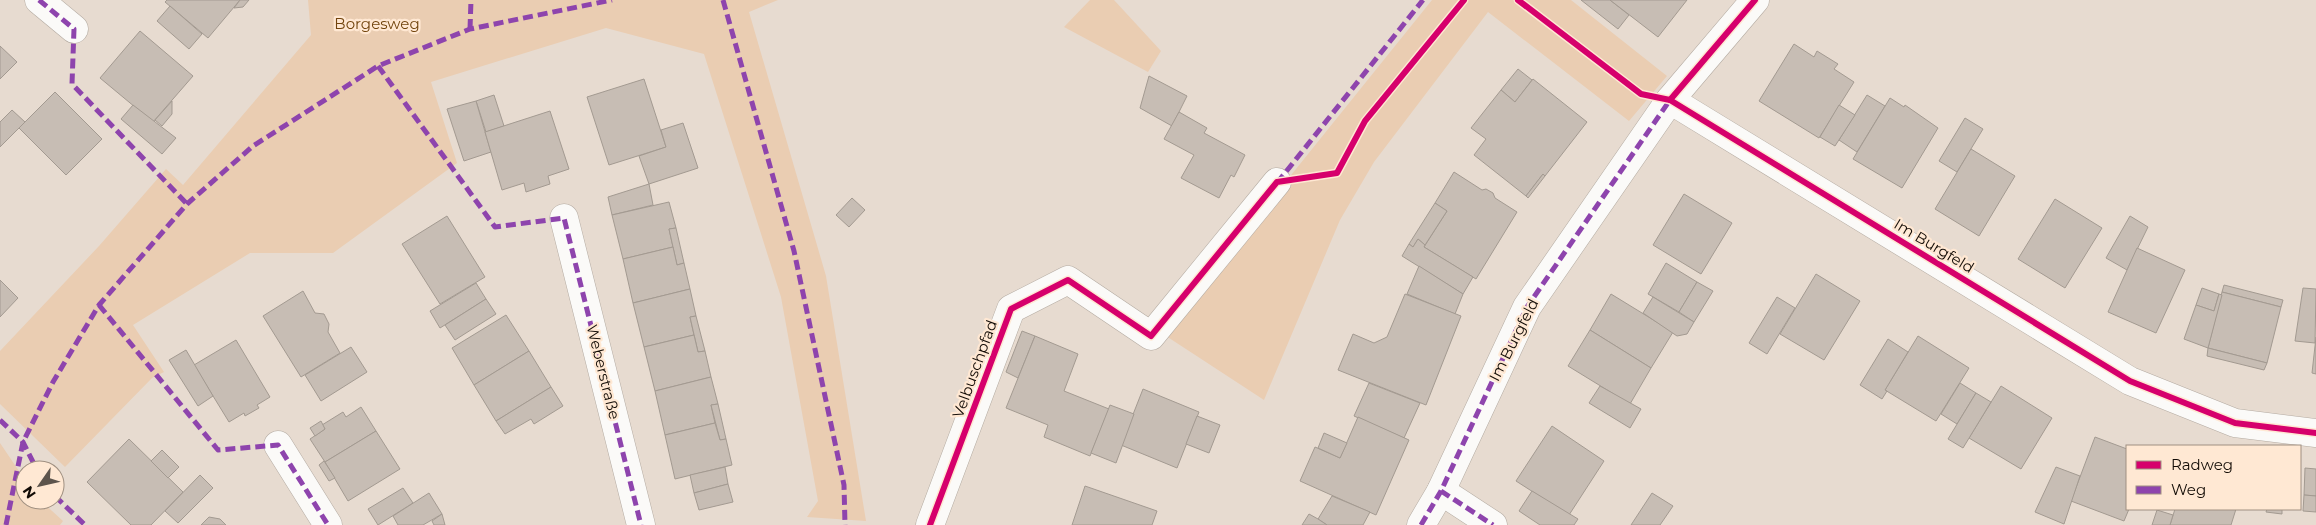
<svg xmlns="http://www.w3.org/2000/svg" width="2316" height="525" viewBox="0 0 2316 525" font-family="Montserrat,sans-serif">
<rect width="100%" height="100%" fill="#e7dbd0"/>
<g fill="#eacdb2">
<polygon points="308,0 778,0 749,12 826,276 866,521 807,517 818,501 781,297 704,54 606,28 431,82 457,163 333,253 250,253 133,325 164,372 152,378 65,467 0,404 0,351 99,246 166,169 183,185 311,35"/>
<polygon points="1090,0 1114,0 1161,51 1148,72 1064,27"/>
<polygon points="1432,0 1571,0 1667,76 1629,121 1488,12 1374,162 1340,220 1264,400 1163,334"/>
<polygon points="0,443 25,480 25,500 40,500 63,521 60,525 0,525"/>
</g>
<g fill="#c7bdb4" stroke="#a39a91">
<polygon points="167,0 240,0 208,38 165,2"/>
<polygon points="240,0 249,0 243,7 234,8"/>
<polygon points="1581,0 1610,0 1629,15 1618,29"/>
<polygon points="1610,0 1687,0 1658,37"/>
<polygon points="170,6 202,34 189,49 157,21"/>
<polygon points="140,31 193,76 153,122 100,78"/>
<polygon points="1794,44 1814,57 1817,51 1838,64 1834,69 1854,82 1819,138 1759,101"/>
<polygon points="0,46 17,62 0,79"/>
<polygon points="1518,69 1532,80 1515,102 1501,90"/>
<polygon points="1149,76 1187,96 1172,126 1140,108"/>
<polygon points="644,79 666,147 609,165 587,97"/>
<polygon points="1533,79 1587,122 1545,176 1543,174 1526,196 1474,155 1486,139 1471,128 1501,90 1515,102"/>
<polygon points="55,92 102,139 66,175 19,128"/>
<polygon points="494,95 504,126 486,132 476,101"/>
<polygon points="1867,95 1885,106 1857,152 1839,140"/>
<polygon points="1890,98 1904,107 1905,105 1938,128 1902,188 1853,159"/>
<polygon points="172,101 172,114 162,126 155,120"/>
<polygon points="476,101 491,152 464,161 447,109"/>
<polygon points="133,105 176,138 162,154 121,119"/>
<polygon points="1839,105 1855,115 1835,146 1820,137"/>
<polygon points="12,110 25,122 0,147 0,122"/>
<polygon points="550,111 569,169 548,176 550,184 526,192 524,183 502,190 485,132"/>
<polygon points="1179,112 1207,128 1204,133 1245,155 1234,177 1231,175 1219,198 1181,178 1194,155 1164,139"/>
<polygon points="1965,118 1983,129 1957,172 1939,161"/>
<polygon points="683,123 698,168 649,184 639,156 666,147 661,130"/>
<polygon points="1971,149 2015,176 1979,236 1935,209"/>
<polygon points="1454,172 1482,190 1486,189 1493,193 1495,198 1517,212 1476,279 1424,247 1447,211 1435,203"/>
<polygon points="1543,174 1545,176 1528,198 1526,196"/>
<polygon points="649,184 653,205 612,215 608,197"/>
<polygon points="1684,194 1732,223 1701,274 1653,245"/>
<polygon points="852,198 865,210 849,227 836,215"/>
<polygon points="2055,199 2102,228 2065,288 2018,259"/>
<polygon points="669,202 676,228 669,229 673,247 623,259 612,215"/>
<polygon points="1435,203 1447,211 1425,245 1418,239 1413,247 1409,244"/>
<polygon points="447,216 485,277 440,304 402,244"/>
<polygon points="2130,216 2148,227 2127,270 2106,258"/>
<polygon points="676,228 684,263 677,265 669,229"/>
<polygon points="1418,239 1425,245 1424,247 1473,277 1463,294 1402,256 1409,244 1413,247"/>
<polygon points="673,247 677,265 684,263 690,289 633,303 623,259"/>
<polygon points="2137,248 2185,270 2156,333 2108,312"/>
<polygon points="1666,263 1697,282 1679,312 1648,294"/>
<polygon points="1419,266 1463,294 1455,314 1407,294"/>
<polygon points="1816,274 1860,301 1824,360 1780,334"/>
<polygon points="0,280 18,298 0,317"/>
<polygon points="1697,282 1713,291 1694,322 1679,312"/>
<polygon points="476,283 486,299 440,328 430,311"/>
<polygon points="2224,285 2283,300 2281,307 2222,292"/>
<polygon points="2202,288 2219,294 2214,311 2196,305"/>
<polygon points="2303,288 2316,289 2315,343 2295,341"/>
<polygon points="690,289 696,316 690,317 694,335 644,347 633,303"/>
<polygon points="303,291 315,313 324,314 329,324 328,332 340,353 301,377 263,316"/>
<polygon points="2222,292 2281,307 2267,363 2208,348"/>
<polygon points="1405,294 1461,316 1426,405 1338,370 1353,334 1374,343 1387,337"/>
<polygon points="1611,294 1673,332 1651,368 1590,330"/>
<polygon points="2219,294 2222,295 2208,348 2184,339 2196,305 2214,311"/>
<polygon points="1653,297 1694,322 1687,334 1677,336 1643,313"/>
<polygon points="1777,297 1795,308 1767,354 1749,343"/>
<polygon points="486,299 496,314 455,340 445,325"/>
<polygon points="506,315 529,351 474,385 452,348"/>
<polygon points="696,316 705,351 698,352 690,317"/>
<polygon points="1590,330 1651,368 1630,404 1568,366"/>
<polygon points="1022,331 1035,336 1018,378 1006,372"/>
<polygon points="694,335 698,352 705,351 711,377 655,391 644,347"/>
<polygon points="1035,336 1078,354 1064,391 1109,409 1090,456 1044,437 1048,425 1006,408"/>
<polygon points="1918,336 1969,368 1936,421 1885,390"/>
<polygon points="2316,337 2316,374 2312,373"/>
<polygon points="1888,339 1908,352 1885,390 1887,391 1882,399 1860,385"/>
<polygon points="236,340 270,397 257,405 259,408 245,416 244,413 229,422 194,365"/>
<polygon points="351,347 367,372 321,401 305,375"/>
<polygon points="2208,348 2267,363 2264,370 2207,356"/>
<polygon points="186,350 213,396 198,406 169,360"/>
<polygon points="529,351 551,387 496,421 474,385"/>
<polygon points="711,377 718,404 711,405 715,423 665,435 655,391"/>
<polygon points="1369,383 1420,403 1404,438 1354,416"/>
<polygon points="1960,383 1976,393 1957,424 1941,414"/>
<polygon points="1600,386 1641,409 1630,428 1589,403"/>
<polygon points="2001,386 2052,418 2021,469 1969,438"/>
<polygon points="551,387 563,406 534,424 531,419 505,434 496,421"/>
<polygon points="1143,389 1199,412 1177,468 1121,445"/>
<polygon points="1976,393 1991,402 1963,448 1948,439"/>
<polygon points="718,404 726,439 720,440 711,405"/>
<polygon points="1110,405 1134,414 1116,463 1091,453"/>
<polygon points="361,407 376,431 325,462 310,439 325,429 322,425 343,412 346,417"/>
<polygon points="1197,416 1220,425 1209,453 1186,444"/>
<polygon points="1358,417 1409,440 1376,515 1300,481 1315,447 1340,458"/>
<polygon points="321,421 325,429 315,436 310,428"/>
<polygon points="715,423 720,440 726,439 732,465 675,479 665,435"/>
<polygon points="1552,426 1604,461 1569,515 1516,481"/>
<polygon points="376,431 400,469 348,501 325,462"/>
<polygon points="1324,433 1347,443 1340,458 1318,448"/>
<polygon points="2095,437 2127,449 2129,509 2124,521 2071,501"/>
<polygon points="129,439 183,492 151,525 131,525 87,482"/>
<polygon points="162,450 179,467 168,478 151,461"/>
<polygon points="324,461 335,478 329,481 319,465"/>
<polygon points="725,467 728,484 694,493 690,475"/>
<polygon points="2056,467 2080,476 2064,524 2035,512"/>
<polygon points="2305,468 2316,469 2316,496 2304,495"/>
<polygon points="200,475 213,488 178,523 165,511"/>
<polygon points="728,484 733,502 699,510 694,493"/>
<polygon points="1085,486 1157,511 1152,525 1072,525"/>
<polygon points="403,488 413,503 378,525 368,509"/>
<polygon points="1532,491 1578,519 1574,525 1540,525 1519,511"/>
<polygon points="429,493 442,514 423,525 398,525 393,516"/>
<polygon points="1652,493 1673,506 1660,525 1631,525"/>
<polygon points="2304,495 2316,496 2316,512 2303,511"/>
<polygon points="1332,496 1370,512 1363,525 1327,525 1318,519"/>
<polygon points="2175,509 2236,509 2231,525 2170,525"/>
<polygon points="2267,509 2282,509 2282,514 2266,512"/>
<polygon points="2157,510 2173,515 2170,525 2152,525"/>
<polygon points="442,514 445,525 434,525 432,521"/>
<polygon points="1309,514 1318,519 1327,525 1302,525"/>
<polygon points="209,517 220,519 226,525 201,525"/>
</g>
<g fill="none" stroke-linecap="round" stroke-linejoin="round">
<g stroke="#b4aba2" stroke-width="29">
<g id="street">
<polyline points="39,0 74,29"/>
<polyline points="1755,0 1670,100 2130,381 2235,423 2316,433"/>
<polyline points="564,218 641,525"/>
<polyline points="278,445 328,525"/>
<polyline points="1441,491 1493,525"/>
<polyline points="930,525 1011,309 1068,280 1151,336 1277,182"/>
<polyline points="1421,525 1441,491 1527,307 1670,100"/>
</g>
</g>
<use href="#street" stroke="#fbfaf8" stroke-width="28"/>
<g stroke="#8e44ad" stroke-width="5" stroke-dasharray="10 5" stroke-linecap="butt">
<polyline points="39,0 74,29 72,84 187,204"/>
<polyline points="723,0 794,251 844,485 845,525"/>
<polyline points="470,29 471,0"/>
<polyline points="378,66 495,227 564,218 641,525"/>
<polyline points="1277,183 1423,0"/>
<polyline points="99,305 218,450 278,445 328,525"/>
<polyline points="0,420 23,442 37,470"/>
<polyline points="1441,491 1493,525"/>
<polyline points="55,496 85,525"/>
<polyline points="6,525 23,442 53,382 99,305 187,204 253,146 378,66 470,29 612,0"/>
<polyline points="1421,525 1441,491 1527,307 1670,100 1667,99"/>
</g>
<g stroke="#ffe8d3" stroke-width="9">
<g id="cycleway">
<polyline points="1518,0 1641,94 1670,100"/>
<polyline points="1755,0 1670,100 2130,381 2235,423 2316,433"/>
<polyline points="930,525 1011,309 1068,280 1151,336 1277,182 1337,173 1365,121 1464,0"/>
</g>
</g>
<use href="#cycleway" stroke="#d6006c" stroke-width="6"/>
</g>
<g text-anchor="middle" stroke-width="4.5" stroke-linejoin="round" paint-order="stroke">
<g font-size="15" fill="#72440d" stroke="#ffe8d3">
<text x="377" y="29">Borgesweg</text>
</g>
<g font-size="15" fill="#120b05" stroke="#ffe8d3">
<text transform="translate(1934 246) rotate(31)" y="5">Im Burgfeld</text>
<text transform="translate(1514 340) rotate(-63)" y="5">Im Burgfeld</text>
<text transform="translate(975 369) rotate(-70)" y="5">Velbuschpfad</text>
<text transform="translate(603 372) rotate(76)" y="5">Weberstraße</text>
</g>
</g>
<rect x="2126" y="445" width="175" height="65" fill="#ffe8d3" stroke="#a09081"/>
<rect x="2136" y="461" width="25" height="8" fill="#d6006c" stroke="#a09081"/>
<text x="2171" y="470" font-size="15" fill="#120b05">Radweg</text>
<rect x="2136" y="486" width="25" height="8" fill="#8e44ad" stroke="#a09081"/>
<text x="2171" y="495" font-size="15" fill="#120b05">Weg</text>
<g transform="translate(40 485) rotate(236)"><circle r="24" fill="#ffe8d3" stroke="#a09081"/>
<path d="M0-4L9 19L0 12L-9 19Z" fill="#5d544c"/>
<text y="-8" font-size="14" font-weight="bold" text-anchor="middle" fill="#120b05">N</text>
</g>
</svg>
